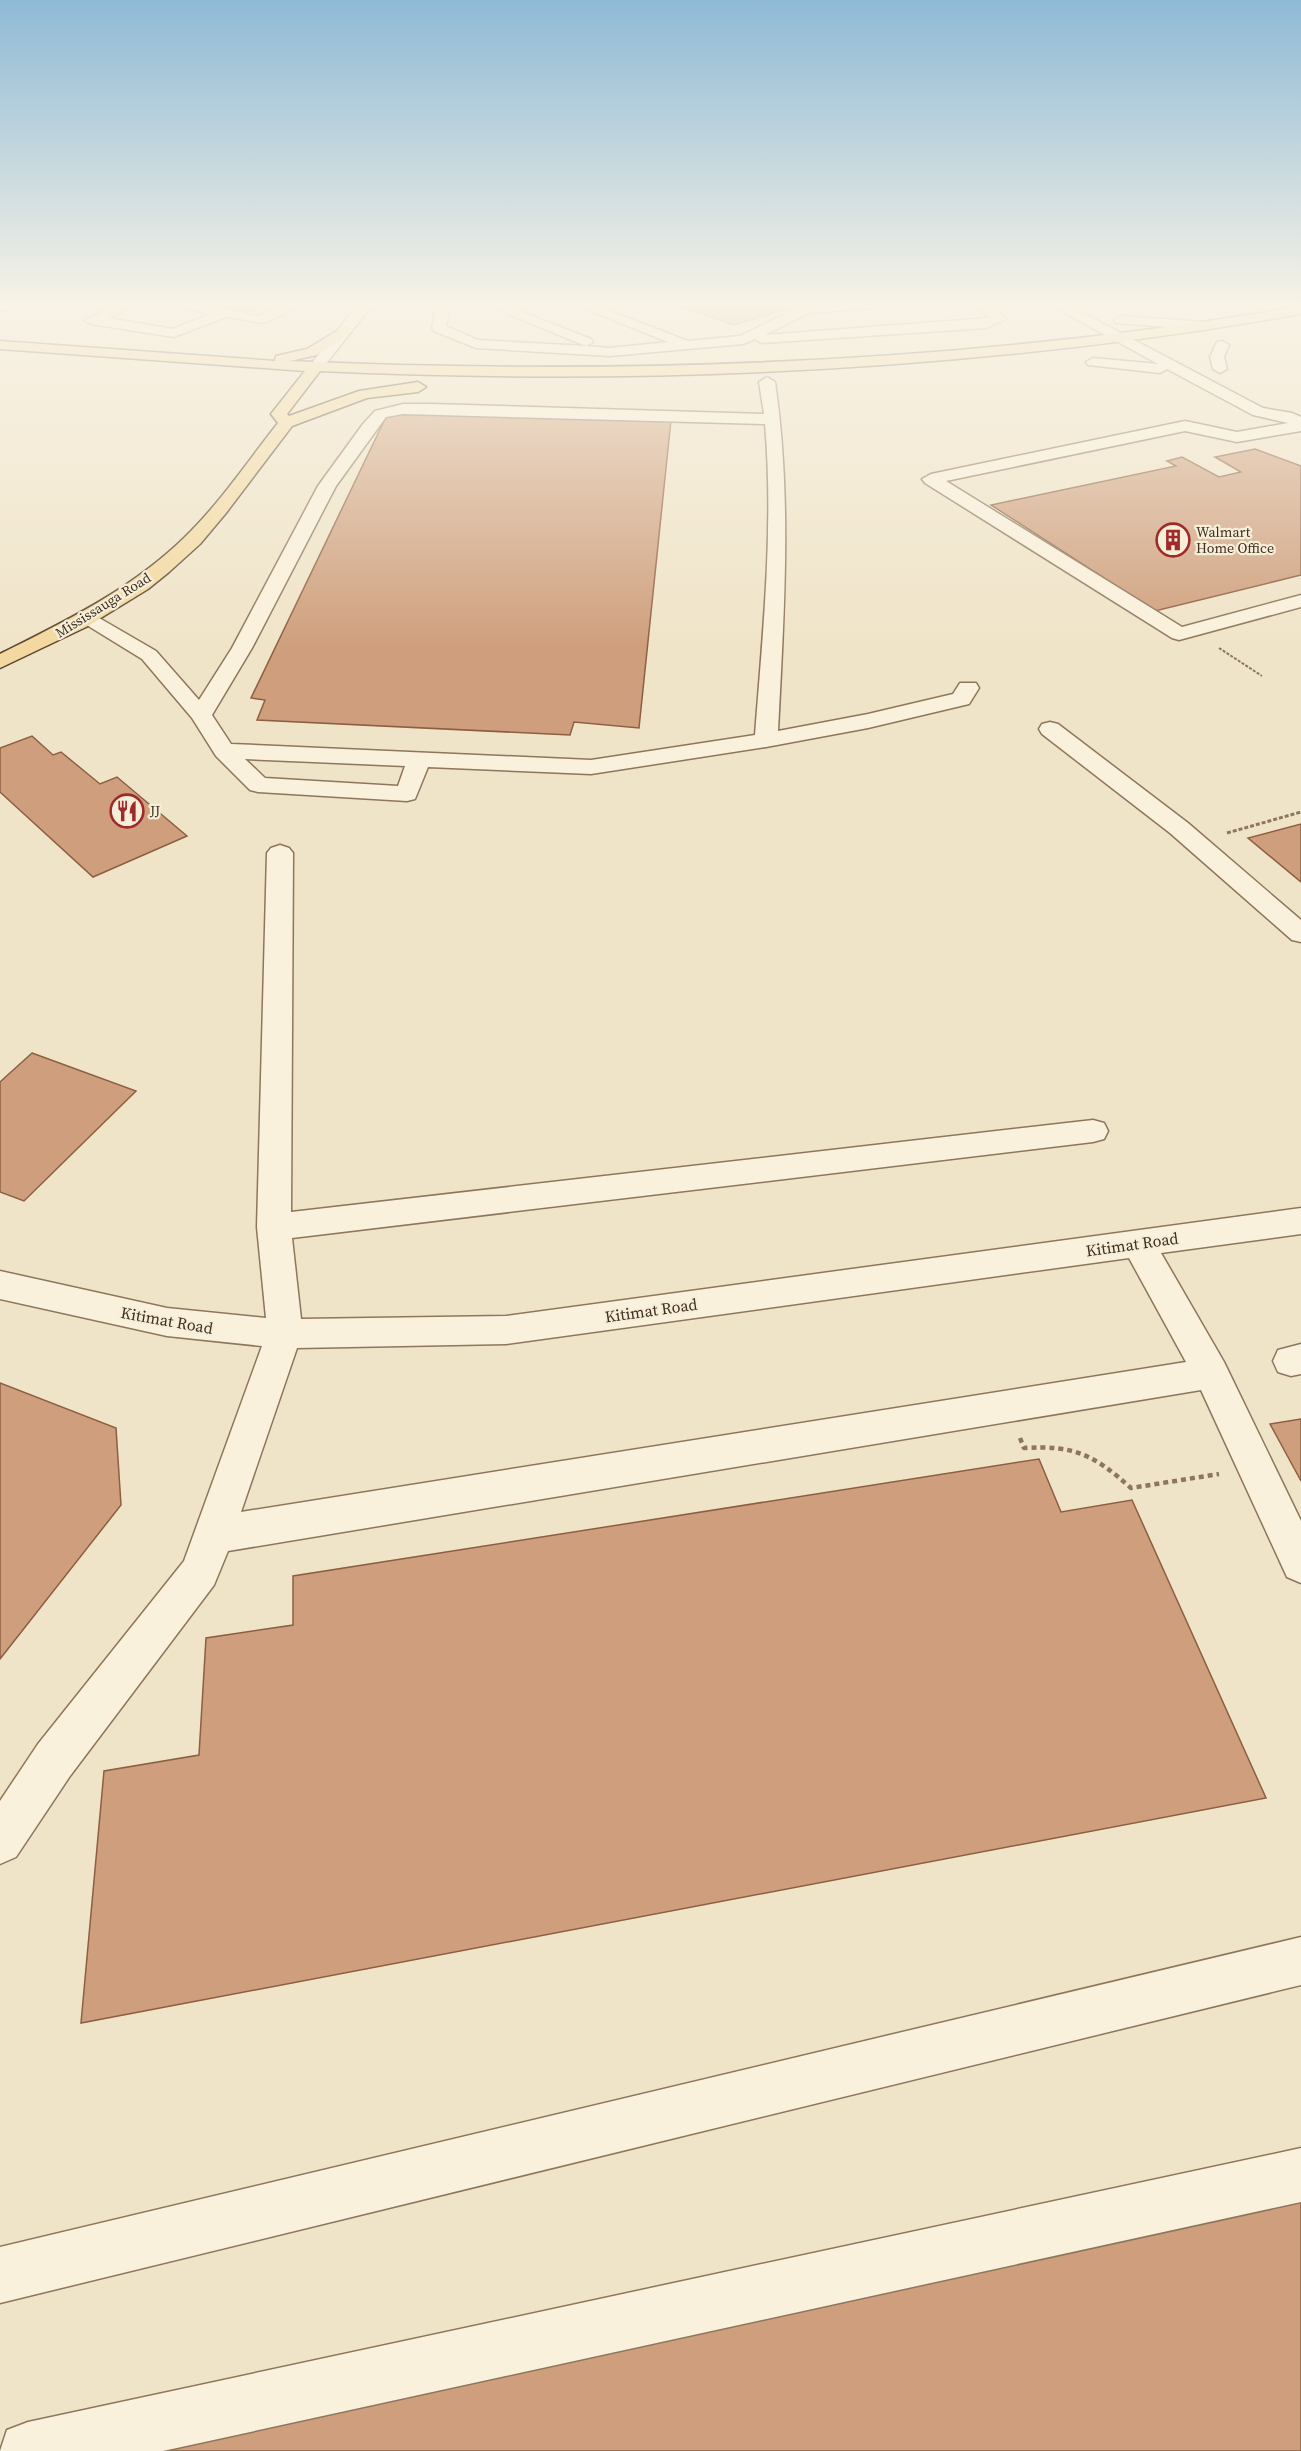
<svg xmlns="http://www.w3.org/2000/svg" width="1301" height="2451" viewBox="0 0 1301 2451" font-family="'Source Serif 4',serif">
<rect width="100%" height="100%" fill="#f0e4c8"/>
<g fill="#cf9f7d" stroke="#8d5f41" stroke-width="1.5">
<polygon points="210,304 269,304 248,312"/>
<polygon points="692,304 775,304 789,308 734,325 681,307"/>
<polygon points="407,411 671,420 639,728 574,722 570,735 257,720 265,700 251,698 386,417"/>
<polygon points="1255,449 1301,466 1301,575 1155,611 991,505 1176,466 1167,461 1182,457 1219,477 1241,472 1215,457"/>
<polygon points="32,736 53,755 61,752 100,784 117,777 187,836 93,877 0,792 0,748"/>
<polygon points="1301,824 1301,882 1248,838"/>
<polygon points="32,1053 136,1091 24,1201 0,1192 0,1082"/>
<polygon points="0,1383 116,1428 121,1505 0,1659"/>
<polygon points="1301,1419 1301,1481 1270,1424"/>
<polygon points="1039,1459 1061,1512 1132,1500 1266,1798 81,2023 104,1771 199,1755 206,1638 293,1625 293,1576"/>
<polygon points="1301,2186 1301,2451 65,2451"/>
</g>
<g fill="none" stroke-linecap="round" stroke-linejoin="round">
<g stroke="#8d765c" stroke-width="3">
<g id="minor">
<polygon points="0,304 10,304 12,307 10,310 0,310"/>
<polygon points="121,304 140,304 108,318 173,329 210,314 176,307 174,304 200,304 258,316 287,304 306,304 264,323 226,317 174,337 91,324 84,320"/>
<polygon points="364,304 383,304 366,313 321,370 311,370 309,367 311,364 356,307"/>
<polygon points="437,304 451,304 446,326 478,340 586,346 483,304 502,304 591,339 593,342 586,346 610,348 668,342 573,304 592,304 688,341 740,336 806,304 884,304 877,308 809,313 765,335 989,318 973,304 988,304 1006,319 986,328 762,343 755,339 743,344 610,356 476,348 434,331 432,328"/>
<polygon points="1049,304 1066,304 1263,408 1292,413 1301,417 1301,431 1237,442 1185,431 946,481 1182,627 1301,595 1301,607 1179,640 1172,638 925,483 922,479 931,474 1185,421 1237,432 1288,423 1253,415 1167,369 1160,373 1088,365 1086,362 1093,358 1158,364"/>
<polygon points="1121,316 1205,322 1212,326 1205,330 1116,323 1114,320"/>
<polygon points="1222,341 1229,345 1224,357 1227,369 1220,373 1213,369 1210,357 1217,342"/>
<path d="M767,377L775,382C792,497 784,614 778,731L868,714L953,694L960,683H976L979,688L969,704L868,728L766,747L591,774L428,767L415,799L407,801L258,792L250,790L216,756L192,718L142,659L77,619L80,615H94L156,651L199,700L232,648L318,486L363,424L375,411L403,404H432L764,414L759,382ZM403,414L765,424C774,527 763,631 755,735L591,760L231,744L212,715L252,648L336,486L386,417ZM245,759L405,766L398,786L265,778Z"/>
<polygon points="1050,722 1058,724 1188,823 1301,920 1301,942 1292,940 1170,833 1042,734 1039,729 1042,724"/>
<path d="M280,845L289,848L293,853L291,1212L1093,1120L1104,1123L1108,1131L1104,1139L1093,1142L292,1238L301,1319L506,1316L1301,1208V1234L1161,1253L1224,1362L1301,1521V1583L1287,1577L1201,1390L228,1551L214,1585L70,1776L16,1857L0,1864V1801L38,1744L184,1561L262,1346L167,1336L0,1299V1271L167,1308L266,1318L257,1227L267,853L271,848ZM1129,1258L1186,1362L241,1512L297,1348L506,1344Z"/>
<polygon points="1301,1344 1301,1374 1291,1376 1278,1372 1273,1361 1278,1350"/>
<polygon points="1301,1937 1301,1985 0,2303 0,2247"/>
<polygon points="1301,2148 1301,2202 163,2451 0,2451 7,2430 28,2422"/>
</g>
</g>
<g stroke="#5b4430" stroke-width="3">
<path id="major" d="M1301,306V314C978,371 647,386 320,371L287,414L289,416L359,391L418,382L426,387L418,392L367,398L292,426L226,513L200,544L169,572L148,589L86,627L0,668V654C66,621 132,589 185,537C220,503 248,461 278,423L271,414L305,371L0,349V341L275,361L276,356L307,349L345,326L350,327V333L317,355L290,361C628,376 968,364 1301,306Z"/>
</g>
<polyline stroke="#8d765c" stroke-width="2" stroke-dasharray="3 1.5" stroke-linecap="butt" points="1219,648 1262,676"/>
<polyline stroke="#8d765c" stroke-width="3" stroke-dasharray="4 2" stroke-linecap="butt" points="1227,833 1301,812"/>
<path stroke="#8d765c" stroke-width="4.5" stroke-dasharray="5 4" stroke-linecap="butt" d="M1020,1438L1024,1448C1075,1445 1094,1455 1131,1488L1219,1474"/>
<use href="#minor" fill="#faf1dc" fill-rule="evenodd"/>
<use href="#major" fill="#f3d9a0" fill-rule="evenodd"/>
</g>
<linearGradient id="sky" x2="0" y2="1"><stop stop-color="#8fbad6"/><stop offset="0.47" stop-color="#f8f3e6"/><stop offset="1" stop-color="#f8f3e6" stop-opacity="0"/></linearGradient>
<rect width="1301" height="647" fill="url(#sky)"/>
<defs>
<g id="building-ring" transform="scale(1.725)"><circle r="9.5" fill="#f7eed8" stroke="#9e2a2b" stroke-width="1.5"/><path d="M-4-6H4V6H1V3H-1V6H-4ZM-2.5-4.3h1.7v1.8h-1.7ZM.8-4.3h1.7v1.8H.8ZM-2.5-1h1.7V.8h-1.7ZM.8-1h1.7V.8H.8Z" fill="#9e2a2b"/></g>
<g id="restaurant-ring" transform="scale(1.725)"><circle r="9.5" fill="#f7eed8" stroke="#9e2a2b" stroke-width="1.5"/><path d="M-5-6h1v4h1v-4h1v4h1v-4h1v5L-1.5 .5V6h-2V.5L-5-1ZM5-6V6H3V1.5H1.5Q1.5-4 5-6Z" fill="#9e2a2b"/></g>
</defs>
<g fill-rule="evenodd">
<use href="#building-ring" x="1173" y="540"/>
<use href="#restaurant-ring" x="127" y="811"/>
</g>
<g text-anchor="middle" stroke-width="4.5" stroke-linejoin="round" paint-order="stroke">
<g font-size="14" fill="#3d2e20" stroke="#f7eed8" text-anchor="start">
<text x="1196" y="537">Walmart<tspan x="1196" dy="16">Home Office</tspan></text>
<text x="150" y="816">JJ</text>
</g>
<g font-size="14" fill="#3d2e20" stroke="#f7eed8">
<text transform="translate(103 605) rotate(-32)" y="5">Mississauga Road</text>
</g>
<g font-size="16" fill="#3d2e20" stroke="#f7eed8">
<text transform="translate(1132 1244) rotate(-8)" y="6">Kitimat Road</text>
<text transform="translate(651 1310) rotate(-8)" y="6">Kitimat Road</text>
<text transform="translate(167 1320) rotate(10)" y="6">Kitimat Road</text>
</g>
</g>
</svg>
